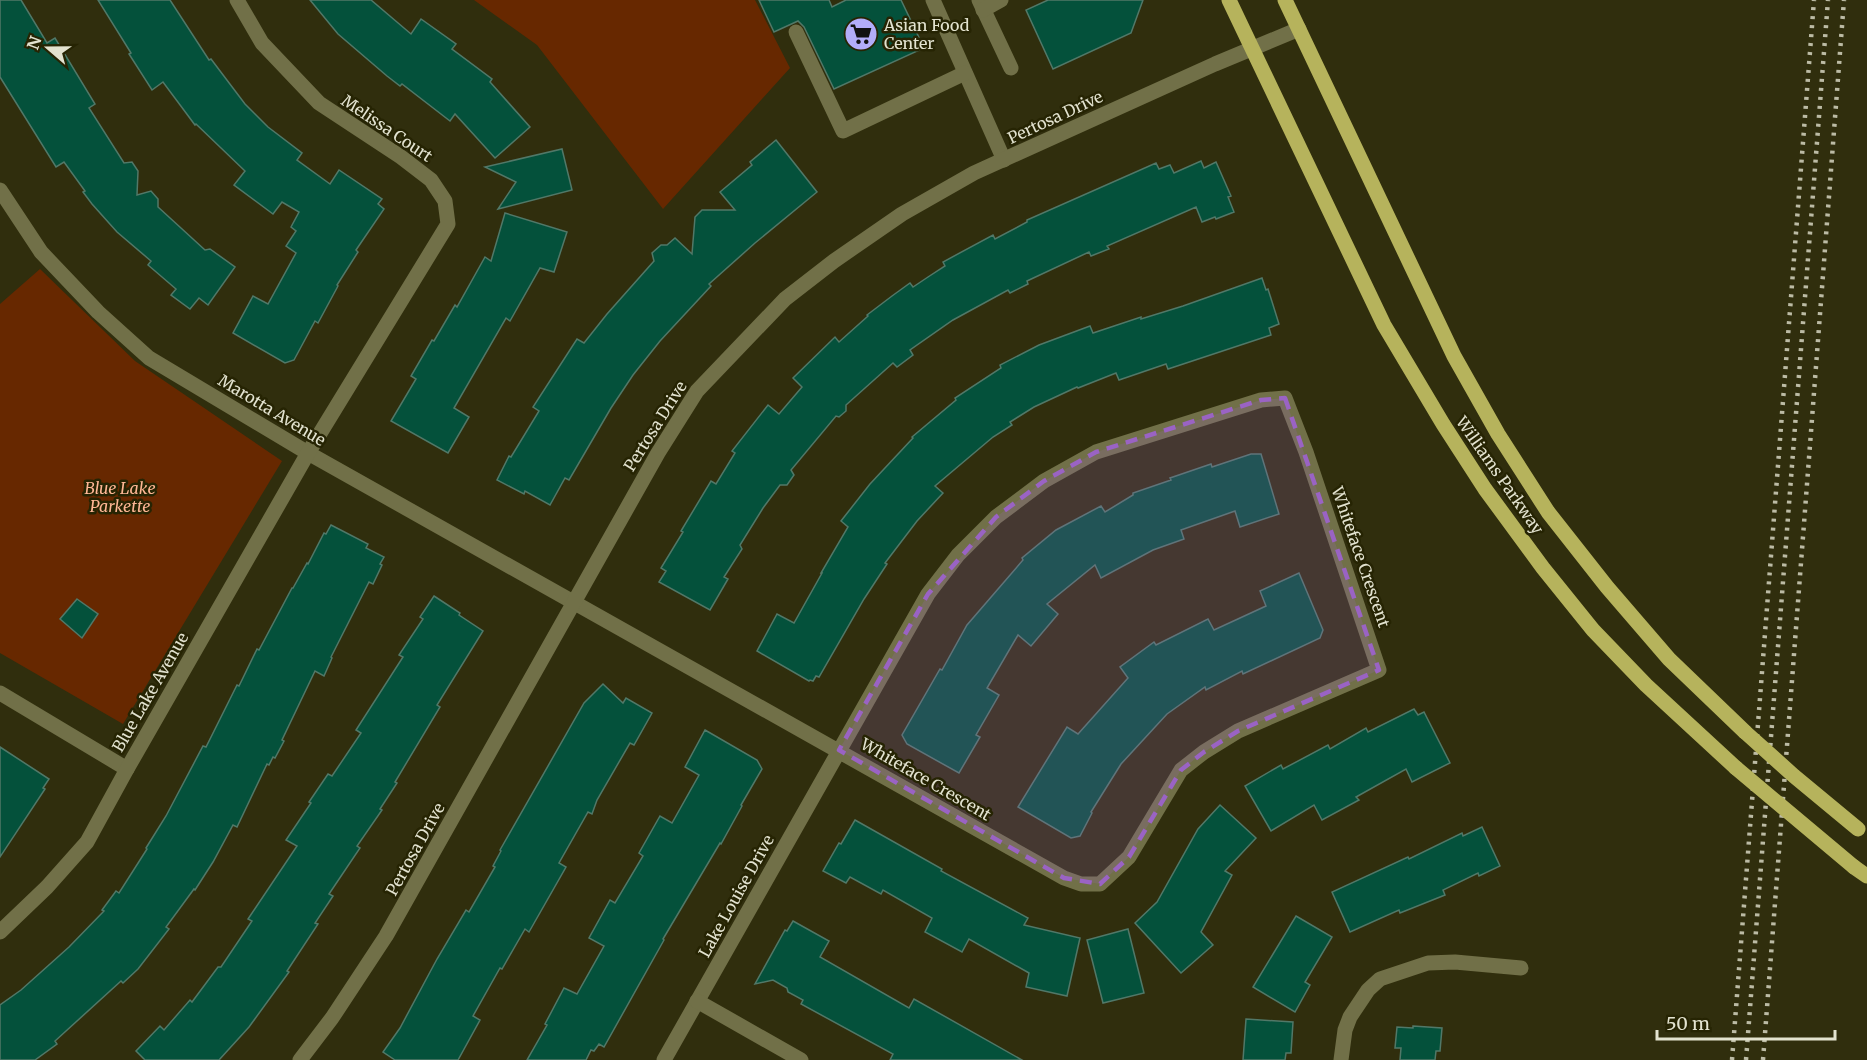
<svg xmlns="http://www.w3.org/2000/svg" width="1867" height="1060" viewBox="0 0 1867 1060" font-family="Merriweather,serif">
<rect width="100%" height="100%" fill="#302e0d"/>
<g fill="#672800">
<polygon points="474,0 755,0 790,68 663,209 537,45"/>
<polygon points="40,269 135,361 282,461 123,724 0,653 0,304"/>
</g>
<g fill="#04513b" stroke="#517868" stroke-width="1.5">
<polygon points="0,0 21,0 47,43 55,38 95,104 89,108 124,163 132,162 138,171 137,195 151,191 158,199 158,207 205,250 210,249 235,267 208,305 199,298 190,309 171,295 176,289 148,265 151,261 117,232 92,204 83,192 85,191 64,162 56,167 0,77"/>
<polygon points="98,0 170,0 209,60 211,59 245,104 268,127 302,153 297,160 330,184 339,170 382,199 378,204 384,209 356,250 358,252 337,285 338,286 318,323 315,321 294,360 285,363 233,333 253,296 268,304 296,253 286,246 296,231 291,227 299,212 282,202 273,214 234,185 245,171 196,124 195,125 163,82 152,90 129,54 131,53"/>
<polygon points="310,0 371,0 411,34 421,19 456,44 452,49 492,79 490,82 530,127 495,158 455,114 450,121 402,84 400,86 387,76 338,34"/>
<polygon points="759,0 829,0 832,7 846,0 901,0 924,48 834,89 804,27 798,21 774,32"/>
<polygon points="1048,0 1143,0 1131,33 1053,69 1026,10"/>
<polygon points="776,140 817,192 755,243 709,284 711,286 660,341 633,375 611,408 569,480 565,478 550,505 525,491 524,494 497,480 509,456 511,457 539,411 533,407 577,339 584,343 607,314 654,261 652,253 661,245 667,245 675,238 692,254 695,217 702,210 735,210 720,192 752,165 750,162"/>
<polygon points="562,149 572,190 498,209 516,182 485,167"/>
<polygon points="1201,161 1204,168 1216,162 1231,196 1228,197 1234,212 1216,219 1215,217 1202,222 1196,207 1107,246 1109,249 1091,256 1089,252 1027,281 1028,284 1010,293 1008,290 953,320 910,350 913,355 897,367 893,363 846,405 846,411 839,417 836,416 791,470 794,475 787,485 780,485 763,508 740,545 742,549 724,577 728,579 710,610 659,582 666,571 661,568 683,532 681,531 711,481 716,484 735,453 732,451 768,405 779,414 802,387 793,378 835,337 839,342 868,316 867,315 892,296 910,283 913,287 928,277 945,266 943,262 993,235 995,239 1027,222 1027,220 1156,163 1159,169 1170,165 1174,173"/>
<polygon points="505,213 567,232 554,272 540,268 510,321 506,318 454,408 469,417 448,453 391,421 416,379 411,376 432,340 434,341 455,305 457,307 485,257 491,261"/>
<polygon points="1262,278 1266,290 1268,289 1279,324 1269,328 1271,335 1168,369 1166,364 1119,380 1116,373 1078,388 1077,387 1034,407 1010,422 1012,425 993,437 935,486 943,493 917,521 885,563 887,564 864,599 819,677 816,676 813,681 810,680 809,681 757,651 777,614 794,623 822,573 821,573 848,527 841,521 870,484 913,438 912,437 956,400 955,398 1001,368 1000,365 1039,345 1090,326 1093,333 1141,317 1141,319 1183,306"/>
<polygon points="1251,454 1261,454 1279,514 1240,527 1235,511 1181,530 1184,539 1153,550 1101,578 1095,565 1047,604 1058,614 1031,646 1018,635 987,688 999,695 976,735 980,737 959,773 907,744 902,735 940,669 942,670 967,625 1023,560 1022,558 1056,530 1101,506 1105,512 1133,495 1133,493 1171,480 1170,478 1211,464 1212,467"/>
<polygon points="331,525 368,544 366,548 384,557 380,564 382,565 373,584 369,582 331,657 332,658 324,676 315,671 282,740 284,741 275,758 273,757 269,765 267,764 237,827 233,825 213,862 195,890 194,889 166,927 169,929 138,969 123,983 121,981 55,1041 57,1044 35,1060 0,1060 0,1005 21,990 69,947 104,911 102,910 116,891 119,893 147,849 146,848 166,816 203,746 206,747 237,685 239,686 257,649 259,650 292,588 293,588 307,563 308,564 324,533 326,534"/>
<polygon points="1299,573 1323,630 1320,638 1243,674 1242,671 1206,690 1205,687 1167,714 1121,764 1091,812 1092,813 1080,836 1071,838 1018,807 1067,727 1078,734 1128,678 1120,667 1154,642 1156,645 1208,619 1214,630 1266,606 1260,591"/>
<polygon points="434,596 460,613 459,615 483,631 437,705 440,707 395,782 397,783 380,809 382,810 357,846 360,848 329,894 333,896 315,923 318,924 287,971 289,972 249,1027 219,1060 145,1060 136,1051 160,1026 164,1030 190,1000 192,1002 218,967 221,967 252,921 248,919 297,846 286,840 311,803 309,802 328,774 332,776 361,733 356,730 403,657 399,655 423,619 420,617"/>
<polygon points="77,599 98,614 82,638 60,619"/>
<polygon points="603,684 623,703 626,698 652,713 634,745 630,743 597,800 592,814 588,812 559,863 566,867 529,932 525,929 502,969 500,968 473,1016 480,1020 458,1060 395,1060 383,1052 400,1028 437,959 466,910 469,912 495,867 493,866 501,851 500,850 584,703"/>
<polygon points="1414,709 1418,715 1424,712 1450,763 1412,782 1406,769 1356,797 1359,800 1322,820 1314,805 1271,831 1245,786 1281,765 1283,769 1328,745 1330,749 1366,728 1368,732"/>
<polygon points="705,730 757,760 762,769 741,805 742,806 721,844 720,843 663,939 664,940 604,1047 599,1044 594,1051 591,1050 586,1060 527,1060 547,1025 545,1024 564,988 577,994 604,946 589,938 610,900 615,903 643,856 639,853 660,816 672,823 699,775 685,767"/>
<polygon points="0,747 49,779 43,788 45,789 0,857"/>
<polygon points="1220,805 1256,838 1225,871 1232,875 1201,932 1213,945 1181,973 1135,923 1157,902 1198,829"/>
<polygon points="855,820 942,869 941,871 1028,918 1024,925 1080,938 1067,996 1026,987 1029,973 969,939 962,952 925,932 932,918 883,890 881,894 850,877 846,883 823,871 839,843 841,844"/>
<polygon points="1482,827 1500,866 1479,876 1478,873 1443,890 1445,895 1400,913 1399,910 1350,932 1332,892 1408,857 1409,859 1462,833 1463,836"/>
<polygon points="1296,916 1332,937 1305,982 1310,985 1295,1012 1253,987"/>
<polygon points="793,921 829,941 820,957 909,1008 914,999 1022,1060 890,1060 893,1054 801,1004 803,1000 788,992 787,988 773,980 755,984 785,930 787,931"/>
<polygon points="1128,929 1144,993 1103,1003 1087,940"/>
<polygon points="1246,1019 1293,1022 1291,1053 1286,1053 1285,1060 1243,1060"/>
<polygon points="1413,1026 1442,1028 1440,1051 1436,1051 1435,1060 1400,1060 1401,1048 1395,1048 1397,1027 1413,1028"/>
</g>
<g fill="none" stroke-linecap="round" stroke-linejoin="round">
<g stroke="#717048" stroke-width="15">
<polyline points="933,0 1004,160"/>
<polyline points="979,0 1011,68"/>
<polyline points="983,10 1001,0"/>
<polyline points="796,32 843,131 965,73"/>
<polyline points="0,190 41,252 98,312 149,358 308,453 1064,878 1081,884 1100,884 1129,857 1181,770 1204,752 1238,731 1379,670 1306,452 1285,398 1261,400 1096,452 1044,481 996,517 958,555 928,594 664,1060"/>
<polyline points="0,693 127,769"/>
<polyline points="0,932 47,887 87,842 127,769 308,453 448,224 445,201 431,180 401,157 319,103 262,43 237,0"/>
<polyline points="697,1001 801,1060"/>
<polyline points="300,1060 332,1018 386,936 658,453 697,391 785,299 834,261 902,214 974,173 1215,64 1299,29"/>
<polyline points="1341,1060 1345,1030 1350,1017 1368,990 1380,979 1428,963 1455,962 1521,968"/>
</g>
<g stroke="#b6b35c" stroke-width="15">
<polyline points="1229,0 1384,325 1443,424 1485,489 1543,568 1593,630 1646,685 1736,768"/>
<polyline points="1285,0 1454,356 1498,434 1548,512 1607,587 1669,659 1745,732"/>
<polyline points="1854,867 1867,876"/>
</g>
<g stroke="#bcbba5" stroke-width="4.5" stroke-dasharray="3 6" stroke-linecap="butt">
<polyline points="1732,1060 1814,0"/>
<polyline points="1746,1060 1828,0"/>
<polyline points="1763,1060 1844,0"/>
</g>
<g stroke="#b6b35c" stroke-width="15">
<polyline points="1745,732 1794,776 1858,829"/>
<polyline points="1736,768 1854,867"/>
</g>
</g>
<path fill="#9a63c4" fill-opacity="0.2" stroke="#9a63c4" stroke-width="4.5" stroke-dasharray="12 8" stroke-linejoin="round" d="M1285,398L1379,670L1238,731L1204,752L1181,770L1129,857L1100,884L1064,878L839,750L928,594L996,517L1044,481L1096,452L1261,400Z"/>
<defs>
<g id="supermarket-disc" transform="scale(1.725)"><circle r="9.5" fill="#b2adf9" stroke="#262403"/><path d="M-6-5.5h2.5l.6 2H6L4.5 2H-2.5L-4.4-4H-6ZM-1.5 3.2a1.3 1.3 0 1 0 .1 0ZM3 3.2a1.3 1.3 0 1 0 .1 0Z" fill="#111"/></g>
</defs>
<g fill-rule="evenodd">
<use href="#supermarket-disc" x="861" y="34"/>
</g>
<g text-anchor="middle" stroke-width="5" stroke-linejoin="round" paint-order="stroke">
<g font-size="16" fill="#e3e3d0" stroke="#262403" text-anchor="start">
<text x="884" y="31">Asian Food<tspan x="884" dy="18">Center</tspan></text>
</g>
<g font-size="16" fill="#e3e3d0" stroke="#262403">
<text transform="translate(1055 117) rotate(-25)" y="6">Pertosa Drive</text>
<text transform="translate(387 128) rotate(34)" y="6">Melissa Court</text>
<text transform="translate(272 410) rotate(31)" y="6">Marotta Avenue</text>
<text transform="translate(655 426) rotate(-58)" y="6">Pertosa Drive</text>
<text transform="translate(1500 475) rotate(55)" y="6">Williams Parkway</text>
<text transform="translate(1361 557) rotate(71)" y="6">Whiteface Crescent</text>
<text transform="translate(150 692) rotate(-60)" y="6">Blue Lake Avenue</text>
<text transform="translate(926 779) rotate(30)" y="6">Whiteface Crescent</text>
<text transform="translate(415 849) rotate(-61)" y="6">Pertosa Drive</text>
<text transform="translate(736 896) rotate(-61)" y="6">Lake Louise Drive</text>
</g>
<g font-size="16" font-style="italic" fill="#ffb795" stroke="#262403">
<text x="120" y="494">Blue Lake<tspan x="120" dy="18">Parkette</tspan></text>
</g>
</g>
<g transform="translate(48 48) rotate(290)" stroke="#262403" stroke-width="4.5" paint-order="stroke">
<path d="M0-4.5L10 22L0 15L-10 22Z" fill="#e3e3d0"/>
<text y="-9" font-size="16" font-weight="bold" text-anchor="middle" fill="#e3e3d0">N</text>
</g>
<path d="M1657 1030v9h178v-9" fill="none" stroke="#e3e3d0" stroke-width="3"/>
<text x="1666" y="1030" font-size="18" fill="#e3e3d0" stroke="#262403" stroke-width="4.5" paint-order="stroke">50 m</text>
</svg>
